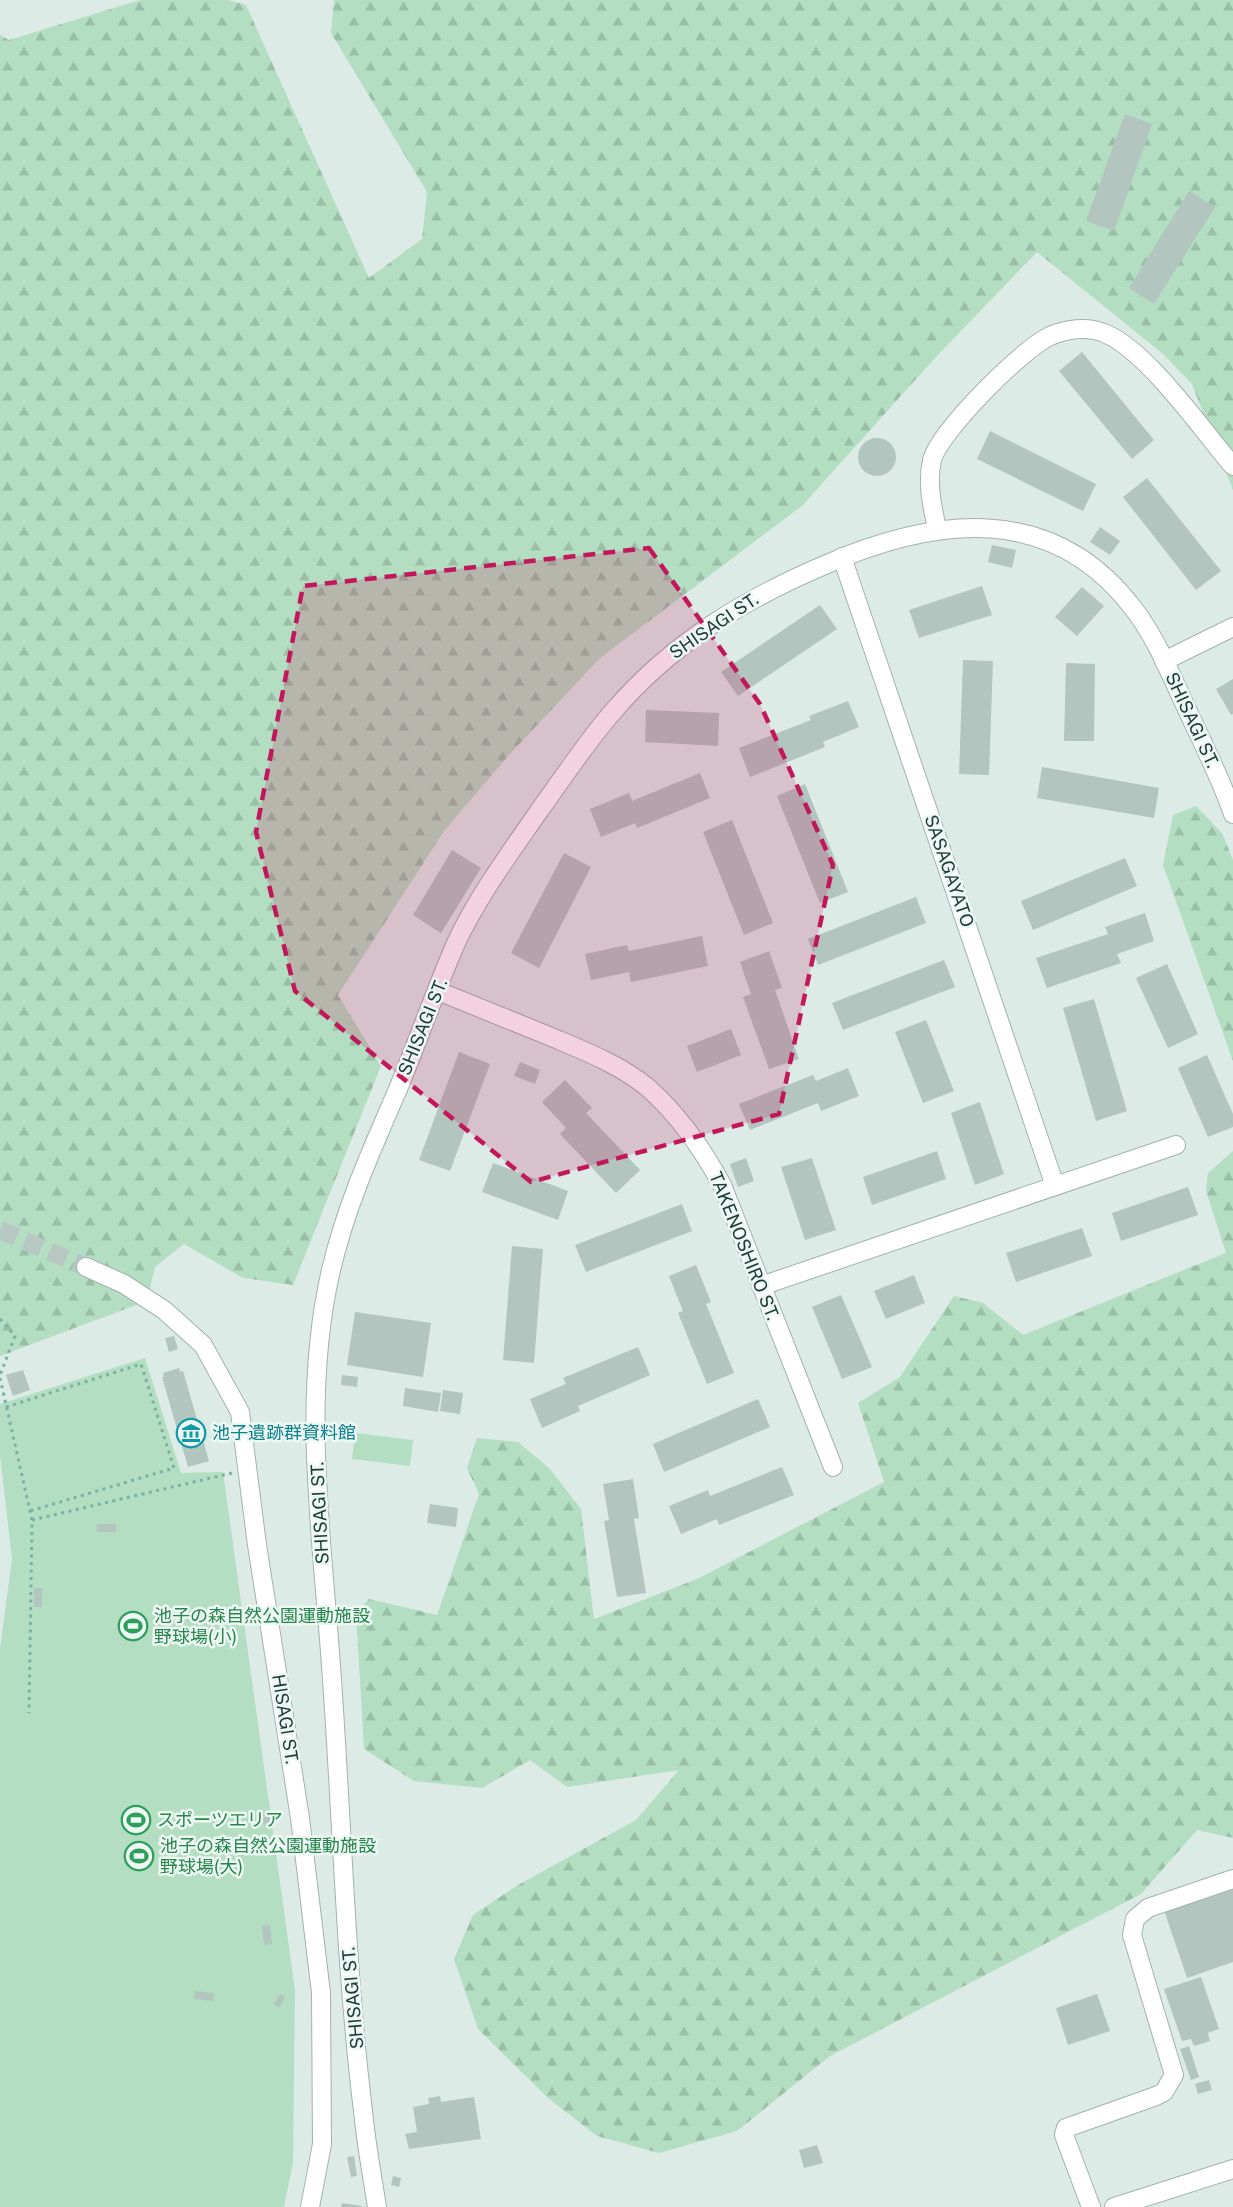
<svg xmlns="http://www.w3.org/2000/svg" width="1233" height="2207" viewBox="0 0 1233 2207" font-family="'Public Sans','Noto Sans JP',sans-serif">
<defs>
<pattern id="forest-firs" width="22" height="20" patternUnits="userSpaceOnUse" patternTransform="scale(1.5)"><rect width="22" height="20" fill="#b3dec2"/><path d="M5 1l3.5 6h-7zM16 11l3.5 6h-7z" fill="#9abfa7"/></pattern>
</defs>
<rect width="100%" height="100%" fill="#ddebe6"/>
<g fill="url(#forest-firs)">
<polygon points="140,0 228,0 246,5 369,278 422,239 427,192 331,33 334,0 1233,0 1233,490 1192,384 1163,354 1037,252 934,359 802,506 600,658 508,756 444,831 338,995 381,1066 293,1285 243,1278 184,1244 155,1267 147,1301 0,1356 0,35 9,40"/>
<polygon points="1196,806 1222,833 1233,860 1233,1061 1163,865 1173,815"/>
<polygon points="1233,1151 1233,1838 1197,1830 1141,1894 830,2056 737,2131 659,2153 597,2136 548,2098 478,2029 454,1959 473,1915 518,1885 636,1820 679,1770 567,1787 530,1760 482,1788 414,1781 364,1749 356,1613 369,1599 437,1615 479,1494 467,1468 477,1438 518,1442 549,1468 581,1509 594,1619 697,1579 884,1482 858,1403 900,1377 954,1296 983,1303 1023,1335 1226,1253 1206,1191 1208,1173"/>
</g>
<g fill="#b3dec2">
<polygon points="145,1358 181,1473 223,1472 295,1990 293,2163 284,2207 0,2207 0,1649 12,1559 0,1455 0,1404"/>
<polygon points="355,1433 413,1440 410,1466 352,1459"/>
</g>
<g fill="#b2c5bf">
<polygon points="1125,114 1152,124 1114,231 1086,221"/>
<polygon points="1189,191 1215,207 1154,304 1129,288"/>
<polygon points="1082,352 1154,440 1132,459 1059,371"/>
<polygon points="990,431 1096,484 1083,511 977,459"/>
<circle cx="877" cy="457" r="19"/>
<polygon points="1147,478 1221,571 1196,590 1123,497"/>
<polygon points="1100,527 1120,541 1110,555 1090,542"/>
<polygon points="992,545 1016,550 1012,568 988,562"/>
<polygon points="982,586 992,615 919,638 909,610"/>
<polygon points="1082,587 1104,606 1077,636 1055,617"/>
<polygon points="820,605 837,629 738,696 721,672"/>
<polygon points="963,660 993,661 989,775 959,774"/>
<polygon points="1066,663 1095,664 1094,741 1064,741"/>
<polygon points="1233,679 1233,714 1231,715 1216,689"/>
<polygon points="848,701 859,727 823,742 825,747 750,777 739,748 811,720 809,716"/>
<polygon points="646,710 719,713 718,746 645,742"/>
<polygon points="1042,767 1159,788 1154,818 1037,798"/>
<polygon points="700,773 710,798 637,828 635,823 601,837 590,809 629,793 632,801"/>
<polygon points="805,784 848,892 820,903 777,796"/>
<polygon points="732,820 773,923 744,935 703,832"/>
<polygon points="452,850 481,868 441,933 413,915"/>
<polygon points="564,853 591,867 539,968 511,953"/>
<polygon points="1125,858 1137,886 1033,930 1021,901"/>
<polygon points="916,897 926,923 818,965 808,939"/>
<polygon points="1145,913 1154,941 1117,954 1121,963 1047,988 1036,958 1108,934 1105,927"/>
<polygon points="702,936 708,966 631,982 629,972 591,980 585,954 627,945 629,951"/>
<polygon points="769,951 782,988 775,990 799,1059 769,1069 743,997 751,994 740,962"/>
<polygon points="944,960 955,987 843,1030 832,1003"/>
<polygon points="1167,964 1198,1034 1168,1048 1136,978"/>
<polygon points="1094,999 1127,1111 1096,1121 1063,1008"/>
<polygon points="926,1020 954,1091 923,1103 895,1032"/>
<polygon points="731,1029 741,1055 697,1072 687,1046"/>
<polygon points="459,1052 490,1064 450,1171 419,1160"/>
<polygon points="1207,1055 1233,1114 1233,1127 1208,1137 1178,1068"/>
<polygon points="520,1062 540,1070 535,1084 514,1076"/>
<polygon points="848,1068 859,1096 821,1111 818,1103 750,1130 739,1104 813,1075 816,1081"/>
<polygon points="565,1080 592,1108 586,1113 640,1170 616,1193 560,1134 566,1128 542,1102"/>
<polygon points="980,1102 1004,1174 975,1185 951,1113"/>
<polygon points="937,1151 946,1179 872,1205 863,1177"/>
<polygon points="746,1158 754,1181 738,1187 730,1164"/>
<polygon points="812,1158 836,1230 805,1240 781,1167"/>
<polygon points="493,1163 568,1191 558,1220 482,1192"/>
<polygon points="1188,1187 1198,1215 1121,1241 1112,1213"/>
<polygon points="682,1204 692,1231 586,1272 575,1245"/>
<polygon points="1082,1228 1092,1256 1016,1282 1006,1253"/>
<polygon points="512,1246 543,1249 534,1363 503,1360"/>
<polygon points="696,1265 711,1302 706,1304 734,1373 707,1384 678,1313 683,1311 669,1276"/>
<polygon points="914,1275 925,1303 886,1319 874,1291"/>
<polygon points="841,1295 872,1367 842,1379 812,1307"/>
<polygon points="355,1312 431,1323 423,1377 347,1365"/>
<polygon points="174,1336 178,1349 169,1352 165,1338"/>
<polygon points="638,1347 650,1375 578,1406 580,1411 542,1428 530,1399 566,1384 563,1378"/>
<polygon points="179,1368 180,1372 183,1371 209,1461 188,1467 162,1377 164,1377 163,1373"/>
<polygon points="23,1370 30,1390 13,1396 6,1375"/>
<polygon points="342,1375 358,1377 357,1387 341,1385"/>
<polygon points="405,1388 441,1393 438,1412 403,1406"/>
<polygon points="443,1390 463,1393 460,1414 440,1411"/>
<polygon points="758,1399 770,1427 664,1472 653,1444"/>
<polygon points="782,1467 794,1495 719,1525 717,1519 681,1534 669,1506 708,1490 710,1496"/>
<polygon points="633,1479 639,1518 634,1519 646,1593 617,1597 604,1521 609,1520 603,1484"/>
<polygon points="430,1504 458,1508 456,1527 427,1523"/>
<rect x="97" y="1524" width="19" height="8"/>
<rect x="34" y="1588" width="8" height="19"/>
<polygon points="263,1811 270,1811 271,1825 264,1826"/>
<polygon points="1233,1887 1233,1962 1187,1978 1164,1910"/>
<polygon points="270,1925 272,1944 264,1945 262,1926"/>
<polygon points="1201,1977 1219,2029 1208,2033 1210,2041 1194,2046 1191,2039 1182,2041 1164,1989"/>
<polygon points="195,1991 214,1993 213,2001 194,1999"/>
<polygon points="280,1994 285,1997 279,2008 274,2004"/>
<polygon points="1097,1994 1110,2031 1068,2045 1056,2008"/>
<polygon points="1189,2046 1199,2077 1191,2080 1180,2049"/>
<polygon points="1209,2080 1212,2090 1198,2094 1195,2084"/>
<polygon points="440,2096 441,2102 474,2097 481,2139 409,2149 405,2134 417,2132 413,2107 429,2104 428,2098"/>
<polygon points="817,2145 823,2163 804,2168 799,2150"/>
<polygon points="354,2156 357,2176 351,2177 347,2157"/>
<polygon points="393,2176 401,2178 399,2187 391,2185"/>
<polygon points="342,2203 362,2206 362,2207 341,2207"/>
</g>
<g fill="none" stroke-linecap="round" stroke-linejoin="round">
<polyline stroke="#b7c8c3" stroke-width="18" stroke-dasharray="18 9" stroke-linecap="butt" points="0,1230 86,1267"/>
<g stroke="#a0b3ae" stroke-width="20">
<g id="minor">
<path d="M937,528C932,507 927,482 932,460C940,431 1022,349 1050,336C1066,329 1087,326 1104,333C1146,349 1202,430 1233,466"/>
<polyline points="842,557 1055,1186"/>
<polyline points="1164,661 1233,627"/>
<path d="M438,991C475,1006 512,1021 549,1036C582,1050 619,1064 647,1087C679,1115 702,1148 722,1185L833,1467"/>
<polyline points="86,1267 124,1284 164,1310 203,1345 240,1412 257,1545 300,1818 321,1993 322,2144 310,2207"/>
<polyline points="761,1286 1176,1145"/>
<path d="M377,2207C372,2175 366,2143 363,2111C345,1964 342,1814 331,1666C322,1536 301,1399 331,1270C346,1206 372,1149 398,1089C418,1041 435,991 456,943C478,896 510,853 539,811C563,778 585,744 611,714C670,644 744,599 827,564C936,517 1052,502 1133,608C1155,636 1169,671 1184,703C1201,740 1220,776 1233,814"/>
<polyline points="1091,2207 1064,2135 1066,2128 1156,2096 1164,2092 1174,2075 1132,1935 1135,1919 1148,1908 1233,1879"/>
<polyline points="1114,2207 1233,2169"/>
</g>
</g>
<g stroke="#7ab1a5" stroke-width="3" stroke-dasharray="3 4.5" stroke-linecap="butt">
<polyline points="0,1319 15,1336 0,1375"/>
<polyline points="0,1378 32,1520 29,1713"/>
<polyline points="6,1407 141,1364 174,1468 30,1511"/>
<polyline points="32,1520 232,1473"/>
</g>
<use href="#minor" stroke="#fff" stroke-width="18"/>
</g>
<path fill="#c2185b" fill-opacity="0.2" stroke="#c2185b" stroke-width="4.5" stroke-dasharray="12 8" stroke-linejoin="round" d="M649,548L760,704L833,865L779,1114L531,1182L295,991L256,832L303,586Z"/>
<defs>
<g id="museum-ring" transform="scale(1.5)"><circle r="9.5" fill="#edf7f3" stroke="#0f9aa8" stroke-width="1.5"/><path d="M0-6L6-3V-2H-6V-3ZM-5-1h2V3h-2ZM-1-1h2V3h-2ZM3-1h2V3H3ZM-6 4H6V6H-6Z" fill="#0f9aa8"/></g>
<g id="stadium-ring" transform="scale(1.5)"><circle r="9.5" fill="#edf7f3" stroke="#2e9e5b" stroke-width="1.5"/><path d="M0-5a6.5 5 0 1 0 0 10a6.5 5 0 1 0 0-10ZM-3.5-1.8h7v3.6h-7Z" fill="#2e9e5b"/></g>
</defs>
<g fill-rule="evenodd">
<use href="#museum-ring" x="191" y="1433"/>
<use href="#stadium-ring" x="133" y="1626"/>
<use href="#stadium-ring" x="136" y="1820"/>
<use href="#stadium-ring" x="139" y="1856"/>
</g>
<g text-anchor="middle" stroke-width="5" stroke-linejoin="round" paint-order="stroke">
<g font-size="18" fill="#1d3b36" stroke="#edf7f3">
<text transform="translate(714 626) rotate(-34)" y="6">SHISAGI ST.</text>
<text transform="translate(1192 720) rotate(65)" y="6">SHISAGI ST.</text>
<text transform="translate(949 871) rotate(71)" y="6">SASAGAYATO</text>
<text transform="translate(423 1027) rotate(-68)" y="6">SHISAGI ST.</text>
<text transform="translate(744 1246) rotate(68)" y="6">TAKENOSHIRO ST.</text>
<text transform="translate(320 1513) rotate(-93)" y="6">SHISAGI ST.</text>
<text transform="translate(285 1719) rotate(81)" y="6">HISAGI ST.</text>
<text transform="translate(353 1998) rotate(-95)" y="6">SHISAGI ST.</text>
</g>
<g font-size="18" fill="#0d838f" stroke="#edf7f3" text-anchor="start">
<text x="212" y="1439">池子遺跡群資料館</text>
</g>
<g font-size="18" fill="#27864d" stroke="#edf7f3" text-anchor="start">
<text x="154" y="1622">池子の森自然公園運動施設<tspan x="154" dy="21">野球場(小)</tspan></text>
<text x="157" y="1826">スポーツエリア</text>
<text x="160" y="1852">池子の森自然公園運動施設<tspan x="160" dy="21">野球場(大)</tspan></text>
</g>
</g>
</svg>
